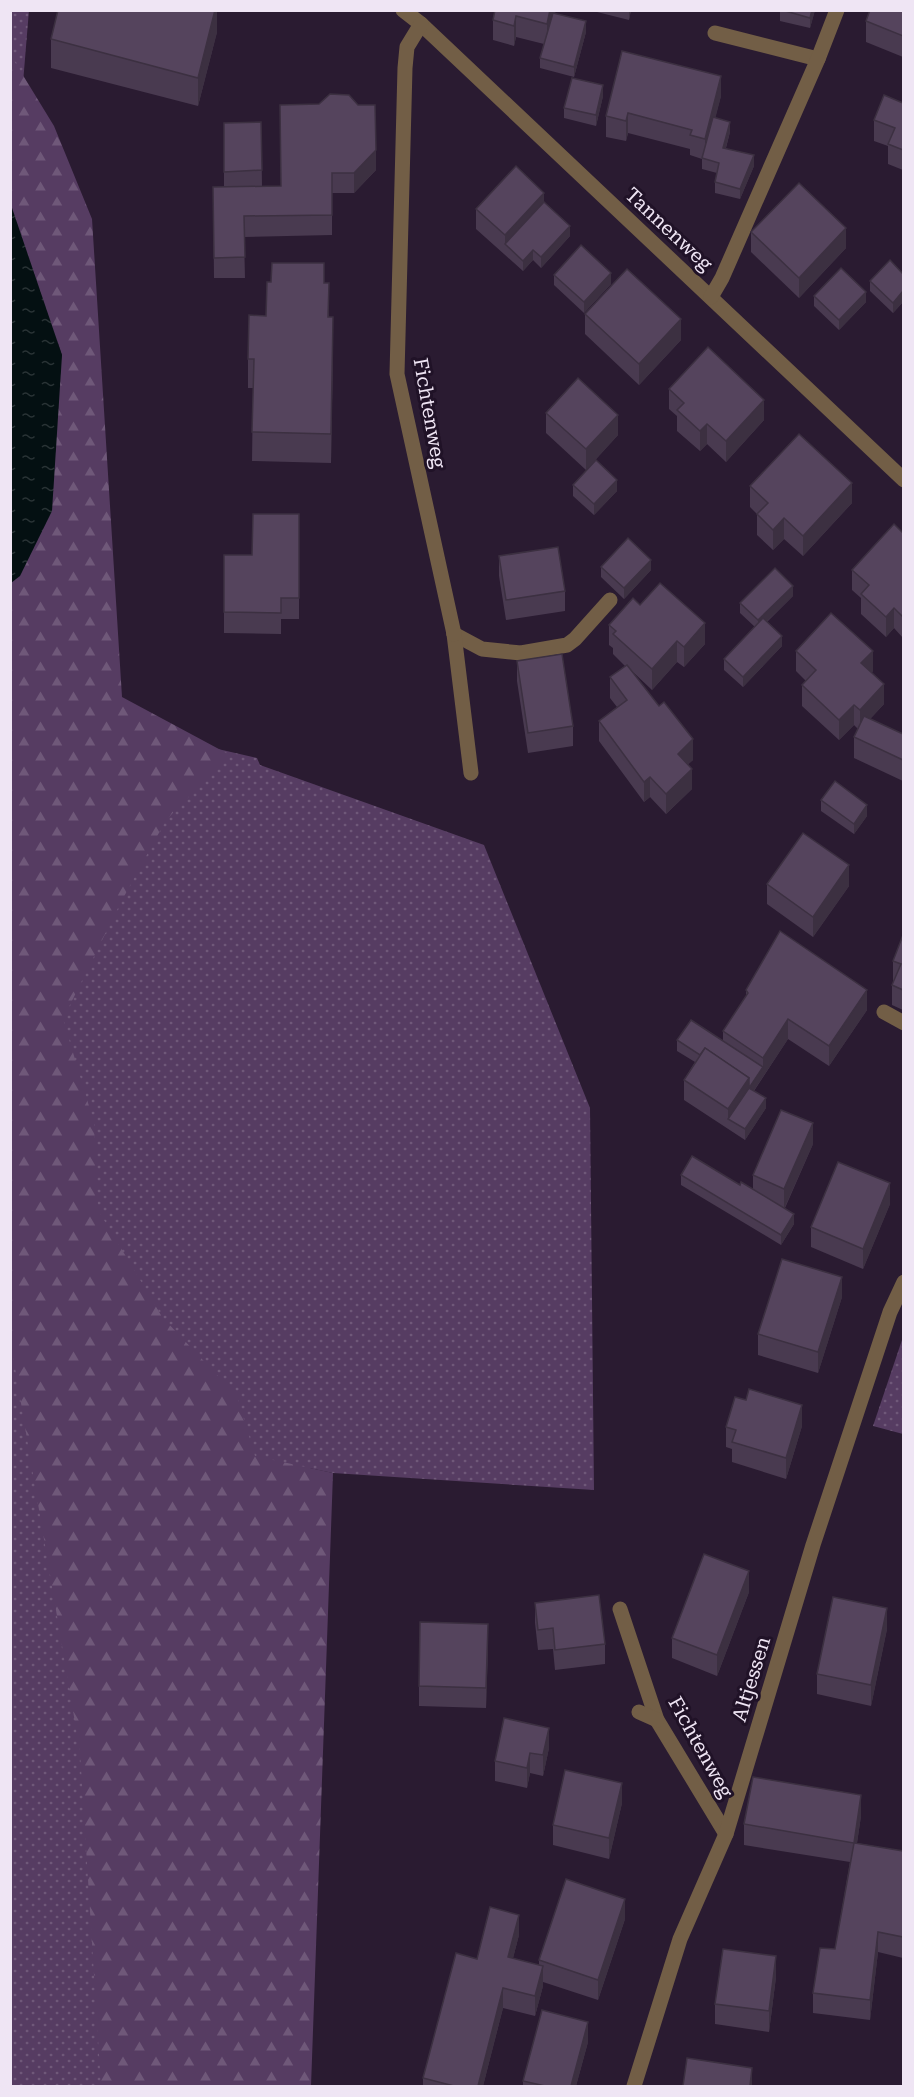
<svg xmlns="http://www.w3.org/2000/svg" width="914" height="2097" viewBox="0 0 914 2097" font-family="'Roboto Serif',serif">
<defs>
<pattern id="green-dots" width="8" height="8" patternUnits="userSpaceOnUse" patternTransform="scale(1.5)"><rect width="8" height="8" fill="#563c62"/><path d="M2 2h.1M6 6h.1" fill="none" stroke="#6f5879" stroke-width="1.8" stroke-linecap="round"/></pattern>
<pattern id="forest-firs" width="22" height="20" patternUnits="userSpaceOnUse" patternTransform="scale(1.5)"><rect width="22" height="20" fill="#563c62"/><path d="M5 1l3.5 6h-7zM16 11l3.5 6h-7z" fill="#6f5879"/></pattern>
<pattern id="water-ripples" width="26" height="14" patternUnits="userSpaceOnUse" patternTransform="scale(1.5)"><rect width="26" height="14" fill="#041012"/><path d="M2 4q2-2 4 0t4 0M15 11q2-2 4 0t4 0" fill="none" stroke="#293335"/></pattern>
</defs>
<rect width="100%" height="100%" fill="#2a1b31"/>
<g fill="url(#green-dots)">
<polygon points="29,10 23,83 109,724 257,758 260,765 484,845 590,1108 594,1490 333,1473 309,1468 292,2086 11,2086 10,11"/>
<polygon points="903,1337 904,1434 903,1434 873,1426"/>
</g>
<polygon fill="url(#forest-firs)" points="10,54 54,126 92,219 122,697 230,755 166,820 121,902 63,1019 94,1123 98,1210 163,1318 237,1396 255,1456 333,1473 311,2086 101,2086 80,1752 11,1344 11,583 20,576 62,355 11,202"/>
<polygon fill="url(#water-ripples)" points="10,202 62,355 52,511 20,576 11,583"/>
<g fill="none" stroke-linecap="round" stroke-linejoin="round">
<g stroke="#725e46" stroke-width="15">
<polyline points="715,33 818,59"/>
<polyline points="454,634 482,649 521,653 567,645 575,639 610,600"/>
<polyline points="454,634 471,773"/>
<polyline points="884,1012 904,1023"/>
<polyline points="620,1609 657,1720 726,1834"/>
<polyline points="639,1712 657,1720"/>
</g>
<g stroke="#725e46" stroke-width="15">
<polyline points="403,10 421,24 904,480"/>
<polyline points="421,24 407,47 405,68 397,374 454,634"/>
<polyline points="711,297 722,278 818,59 837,10"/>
<polyline points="634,2086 680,1939 726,1834 813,1545 890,1312 904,1282"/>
</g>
</g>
<g fill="#493a50">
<polygon points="217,10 217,32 198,106 51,68 51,39"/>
<polygon points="495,10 555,13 586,32 574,77 540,68 540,58 544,44 516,37 514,46 493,40 493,20"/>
<polygon points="597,10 631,10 629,20 597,12"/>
<polygon points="780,10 815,10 810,28 780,21"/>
<polygon points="903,10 903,57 866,42 866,21"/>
<polygon points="603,96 596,126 564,118 564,108"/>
<polygon points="721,96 715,118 730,132 726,148 754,166 740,199 715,193 715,182 717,173 702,169 702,159 690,155 690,149 628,133 626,141 606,137 606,116"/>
<polygon points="903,103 903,170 888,164 888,146 874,141 874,120"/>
<polygon points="280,105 376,170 354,193 332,193 332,235 244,237 245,278 214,278 213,187 224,187 224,123 261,122 262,186 281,186"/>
<polygon points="544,202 570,236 541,268 533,260 523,271 476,229 476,209"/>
<polygon points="751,232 846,248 799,298 751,252"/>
<polygon points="903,274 903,302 893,313 870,291 870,281"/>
<polygon points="554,275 611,284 584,313 554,285"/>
<polygon points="324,283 333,345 331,463 252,461 253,388 248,388 248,359 266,316"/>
<polygon points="814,296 866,302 839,330 814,306"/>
<polygon points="585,314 681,340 639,385 585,334"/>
<polygon points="669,389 764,420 726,462 707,444 700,451 677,431 677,416 669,409"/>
<polygon points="546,413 618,435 586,470 546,433"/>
<polygon points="573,485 617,491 594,515 573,496"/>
<polygon points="750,486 852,503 803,556 784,539 773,550 757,535 757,514 750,507"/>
<polygon points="299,514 299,619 281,619 281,634 224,633 224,555 252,555"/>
<polygon points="903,533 903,638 894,628 886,637 861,614 861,598 852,590 852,570"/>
<polygon points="499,556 565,591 565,611 506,620 499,576"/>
<polygon points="601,567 651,570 624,599 601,577"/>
<polygon points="793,596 767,622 782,646 743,687 724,670 724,659 755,627 740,613 740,603"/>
<polygon points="640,605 705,644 684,667 677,662 652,690 633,672 693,760 688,764 692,789 666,814 650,797 644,802 599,741 599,721 617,707 610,698 610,677 625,666 613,654 613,648 609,645 609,625"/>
<polygon points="796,651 873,671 872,672 884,704 870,719 903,734 903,781 854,758 854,737 858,729 854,725 839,740 802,706 802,685 806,681 796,671"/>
<polygon points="517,661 573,726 573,746 528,753 517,681"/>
<polygon points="821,800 867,816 854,834 821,811"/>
<polygon points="767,884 849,886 813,937 767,904"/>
<polygon points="903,935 903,1010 892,1005 892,985 894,982 893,981 893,961"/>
<polygon points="746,990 867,1010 829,1066 788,1039 754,1091 766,1108 745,1140 684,1100 684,1080 695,1062 677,1051 677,1040 723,1041 723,1031 746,996"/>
<polygon points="813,1144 785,1208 794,1224 781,1245 681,1185 681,1175 753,1189 753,1175"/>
<polygon points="890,1204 863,1269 811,1247 811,1227"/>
<polygon points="842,1297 818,1373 758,1355 758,1334"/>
<polygon points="802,1426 786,1479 732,1462 732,1449 726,1447 726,1427"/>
<polygon points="749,1592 717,1676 672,1658 672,1638"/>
<polygon points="535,1603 605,1644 605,1664 555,1670 553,1649 538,1650 535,1623"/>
<polygon points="887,1629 871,1706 817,1694 817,1674"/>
<polygon points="488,1644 486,1708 419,1706 419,1686"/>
<polygon points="549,1748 543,1776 530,1773 527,1788 495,1781 495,1761"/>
<polygon points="622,1803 609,1859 553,1845 553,1825"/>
<polygon points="861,1816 857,1843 903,1851 903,1958 878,1952 870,2020 813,2013 813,1993 835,1949 850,1862 744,1845 744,1824"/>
<polygon points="625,1919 598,2000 543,1982 543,1986 535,2016 503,2008 483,2086 423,2086 423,2078 477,1959 519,1935 513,1958 539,1965 539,1960"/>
<polygon points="776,1977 769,2032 715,2024 715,2004"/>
<polygon points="588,2042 576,2086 523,2086 523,2081"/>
</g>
<g fill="#3c3041">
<polygon points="215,10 217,10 217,32 198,106 198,78"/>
<polygon points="550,10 556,10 547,45 547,24"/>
<polygon points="629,10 631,10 629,20"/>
<polygon points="812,10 815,10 810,28 810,18"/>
<polygon points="516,16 516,37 514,46 514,26"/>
<polygon points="586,21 586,32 574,77 574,67"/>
<polygon points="721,76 721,96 705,159 705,139"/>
<polygon points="603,85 603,96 596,126 596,115"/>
<polygon points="628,113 628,133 626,141 626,121"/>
<polygon points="730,122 730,132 723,158 723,148"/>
<polygon points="376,150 376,170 354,193 354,173"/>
<polygon points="754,155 754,166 740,199 740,189"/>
<polygon points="544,193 544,213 505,244 505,235"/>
<polygon points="570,226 570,236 541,268 541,257"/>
<polygon points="846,228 846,248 799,298 799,278"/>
<polygon points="533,250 533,260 523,271 523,261"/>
<polygon points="611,273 611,284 584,313 584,302"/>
<polygon points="903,291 903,302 893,313 893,303"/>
<polygon points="866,292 866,302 839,330 839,320"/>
<polygon points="333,317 333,345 331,463 331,434"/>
<polygon points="681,319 681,340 639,385 639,364"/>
<polygon points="764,400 764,420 726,462 726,441"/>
<polygon points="618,415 618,435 586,470 586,449"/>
<polygon points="707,424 707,444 700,451 700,431"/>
<polygon points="617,480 617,491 594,515 594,504"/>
<polygon points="852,483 852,503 803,556 803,536"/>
<polygon points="784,518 784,539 773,550 773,530"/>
<polygon points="651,560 651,570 624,599 624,588"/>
<polygon points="793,586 793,596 758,630 758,620"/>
<polygon points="894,608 894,628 886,637 886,617"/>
<polygon points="705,623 705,644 684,667 684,647"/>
<polygon points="782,636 782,646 743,687 743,677"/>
<polygon points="677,641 677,662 652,690 652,669"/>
<polygon points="873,651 873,671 861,683 861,663"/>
<polygon points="884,684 884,704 860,730 860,710"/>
<polygon points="854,705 854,725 839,740 839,720"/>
<polygon points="693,739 693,760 678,774 678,754"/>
<polygon points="692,769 692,789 666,814 666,794"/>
<polygon points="650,777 650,797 644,802 644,782"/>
<polygon points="867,805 867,816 854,834 854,824"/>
<polygon points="849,865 849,886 813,937 813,917"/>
<polygon points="867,990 867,1010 829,1066 829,1046"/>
<polygon points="788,1019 788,1039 749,1098 728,1119 728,1129 728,1109 749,1078 763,1067 763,1058"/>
<polygon points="766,1098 766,1108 745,1140 745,1129"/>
<polygon points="813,1123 813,1144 784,1209 784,1189"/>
<polygon points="890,1183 890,1204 863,1269 863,1249"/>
<polygon points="794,1214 794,1224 781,1245 781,1235"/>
<polygon points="842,1277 842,1297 818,1373 818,1352"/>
<polygon points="802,1405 802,1426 786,1479 786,1458"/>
<polygon points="749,1571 749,1592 717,1676 717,1655"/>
<polygon points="887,1608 887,1629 871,1706 871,1685"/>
<polygon points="488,1624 488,1644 486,1708 486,1688"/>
<polygon points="549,1728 549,1748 543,1776 543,1755"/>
<polygon points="530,1753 530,1773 527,1788 527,1768"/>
<polygon points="622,1783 622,1803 609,1859 609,1838"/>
<polygon points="861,1795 861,1816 854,1863 854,1843"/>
<polygon points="625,1899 625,1919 598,2000 598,1980"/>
<polygon points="519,1915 519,1935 508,1977 508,1957"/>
<polygon points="878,1932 878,1952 870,2020 870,2000"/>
<polygon points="776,1956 776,1977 769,2032 769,2011"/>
<polygon points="543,1966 543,1986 535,2016 535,1996"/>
<polygon points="503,1988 503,2008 483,2086 478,2086"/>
<polygon points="588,2022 588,2042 576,2086 571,2086"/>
<polygon points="752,2068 752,2086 750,2086"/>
</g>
<g fill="#55445d" stroke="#3c3041" stroke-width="1.5">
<polygon points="58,10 215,10 198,78 51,39"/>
<polygon points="495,10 550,10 547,24 516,16 514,26 493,20"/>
<polygon points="782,10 812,10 810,18"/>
<polygon points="870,10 903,10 903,36 866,21"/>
<polygon points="553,13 586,21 574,67 540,58"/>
<polygon points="622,51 721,76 705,139 690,135 692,130 628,113 626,121 606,116"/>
<polygon points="572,78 603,85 596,115 564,108"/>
<polygon points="330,94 349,95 358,105 375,105 376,150 354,173 332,173 332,215 244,216 245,257 214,258 213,187 281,186 280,105 319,104"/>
<polygon points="884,95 903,103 903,150 888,144 895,128 874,120"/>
<polygon points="713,117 730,122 723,148 754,155 740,189 715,182 719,163 702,158"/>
<polygon points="261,122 262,170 224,172 224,123"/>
<polygon points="516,166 544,193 505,235 476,209"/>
<polygon points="799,183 846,228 799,278 751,232"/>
<polygon points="544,202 570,226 541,257 533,250 523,261 505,244"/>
<polygon points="581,245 611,273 584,302 554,275"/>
<polygon points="890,260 903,274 903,291 893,303 870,281"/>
<polygon points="272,263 324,263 324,283 329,283 328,317 333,317 331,434 252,432 254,359 248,359 249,315 266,316 267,282 271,282"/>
<polygon points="841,268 866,292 839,320 814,296"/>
<polygon points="627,269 681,319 639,364 585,314"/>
<polygon points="708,347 764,400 726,441 707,424 700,431 677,410 684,403 669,389"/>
<polygon points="578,378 618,415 586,449 546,413"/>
<polygon points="799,434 852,483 803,536 784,518 773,530 757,514 768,503 750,486"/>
<polygon points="596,460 617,480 594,504 573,485"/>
<polygon points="253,514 299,514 299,598 281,598 281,613 224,612 224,555 252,555"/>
<polygon points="894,524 903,533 903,617 894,608 886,617 861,594 869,585 852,570"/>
<polygon points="628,538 651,560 624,588 601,567"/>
<polygon points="558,547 565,591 506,600 499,556"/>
<polygon points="775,568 793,586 758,620 740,603"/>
<polygon points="660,583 705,623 684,647 677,641 652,669 613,634 616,631 609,625 633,598 640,605"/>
<polygon points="831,613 873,651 861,663 884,684 860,710 854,705 839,720 802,685 816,670 796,651"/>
<polygon points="763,618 782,636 743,677 724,659"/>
<polygon points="562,654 573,726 528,733 517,661"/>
<polygon points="627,665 659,706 664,702 693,739 678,754 692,769 666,794 650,777 644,782 599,721 627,700 610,677"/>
<polygon points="864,716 903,734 903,760 854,737"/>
<polygon points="835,781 867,805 854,824 821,800"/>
<polygon points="803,833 849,865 813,917 767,884"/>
<polygon points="780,931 867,990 829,1046 788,1019 763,1058 723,1031 748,993 746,990"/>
<polygon points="903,935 903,990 892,985 901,964 893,961"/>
<polygon points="691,1020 763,1067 749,1088 749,1078 705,1048 700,1055 677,1040"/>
<polygon points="705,1048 749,1078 728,1109 684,1080"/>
<polygon points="749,1088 766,1098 745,1129 728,1119"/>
<polygon points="781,1110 813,1123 784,1189 753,1175"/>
<polygon points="692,1156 740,1185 741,1182 794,1214 781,1235 681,1175"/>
<polygon points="838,1162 890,1183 863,1249 811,1227"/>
<polygon points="782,1259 842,1277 818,1352 758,1334"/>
<polygon points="749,1389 802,1405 786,1458 732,1442 736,1430 726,1427 735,1397 746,1400"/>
<polygon points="704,1554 749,1571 717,1655 672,1638"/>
<polygon points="599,1595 605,1644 555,1650 553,1628 538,1630 535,1603"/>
<polygon points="833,1597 887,1608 871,1685 817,1674"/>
<polygon points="420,1622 488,1624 486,1688 419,1686"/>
<polygon points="504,1718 549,1728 543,1755 530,1753 527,1768 495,1761"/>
<polygon points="565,1770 622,1783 609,1838 553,1825"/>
<polygon points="753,1777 861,1795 854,1843 903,1851 903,1937 878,1932 870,2000 813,1993 820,1948 835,1949 854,1843 744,1824"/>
<polygon points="566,1879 625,1899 598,1980 539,1960"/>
<polygon points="490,1907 519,1915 508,1957 543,1966 535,1996 503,1988 478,2086 454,2086 423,2078 456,1953 477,1959"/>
<polygon points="723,1949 776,1956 769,2011 715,2004"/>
<polygon points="542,2010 588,2022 571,2086 545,2086 523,2081"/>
<polygon points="687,2058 752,2068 750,2086 683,2086"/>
</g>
<g text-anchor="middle" stroke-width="6" stroke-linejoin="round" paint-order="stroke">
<g font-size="20" fill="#efe5f4" stroke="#201227">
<text transform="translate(669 229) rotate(43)" y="7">Tannenweg</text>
<text transform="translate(430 413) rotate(80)" y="7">Fichtenweg</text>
<text transform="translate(751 1679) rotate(-73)" y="7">Altjessen</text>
<text transform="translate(701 1747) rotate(61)" y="7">Fichtenweg</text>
</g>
</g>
<rect width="914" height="2097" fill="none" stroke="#efe5f4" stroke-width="24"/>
</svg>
